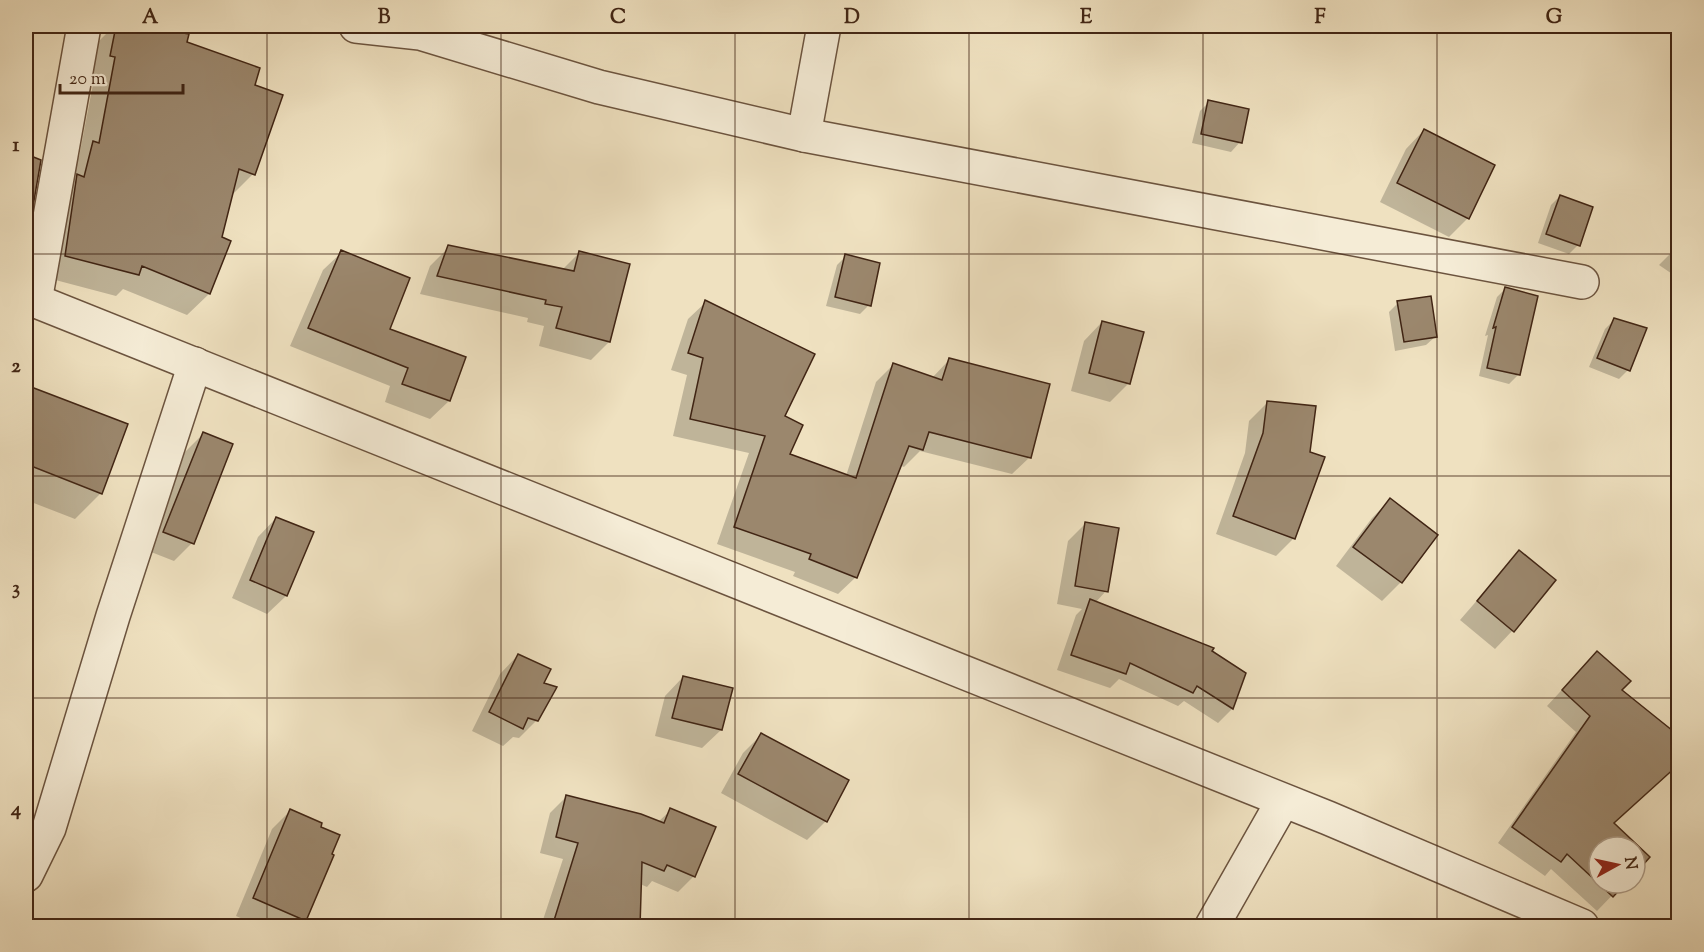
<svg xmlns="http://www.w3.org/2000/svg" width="1704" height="952" viewBox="0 0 1704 952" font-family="'Sorts Mill Goudy',serif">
<rect width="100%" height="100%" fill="#efe1c0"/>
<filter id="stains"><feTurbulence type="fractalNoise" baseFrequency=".00333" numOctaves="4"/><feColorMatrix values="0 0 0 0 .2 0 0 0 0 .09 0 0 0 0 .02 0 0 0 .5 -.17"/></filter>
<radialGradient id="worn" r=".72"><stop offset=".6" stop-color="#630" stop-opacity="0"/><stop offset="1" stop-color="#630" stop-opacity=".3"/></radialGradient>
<g fill="#0003">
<polygon points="114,26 136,26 187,36 186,43 253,86 253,174 231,196 209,294 187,315 123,289 116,296 44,277 72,165 79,157 94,79 89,77 96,44"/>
<polygon points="1209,102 1240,142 1231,152 1192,143 1200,111"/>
<polygon points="1424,130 1468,218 1449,237 1380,202 1406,149"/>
<polygon points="26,156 39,161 26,226"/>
<polygon points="1560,196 1578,245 1569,254 1538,243 1551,205"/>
<polygon points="1678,246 1678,278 1659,265"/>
<polygon points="449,247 562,270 580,252 609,342 591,360 539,346 544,326 527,322 528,318 420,294 430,266"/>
<polygon points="342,252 388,330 464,358 449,401 430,419 385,402 390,386 290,346 323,270"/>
<polygon points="846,256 869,305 860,314 826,306 837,265"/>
<polygon points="1506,288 1518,375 1509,384 1479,376 1488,335 1485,336 1497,297"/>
<polygon points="706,302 783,417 788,455 846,476 876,382 893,365 932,378 949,360 1030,457 1012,474 920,451 904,467 899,465 856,577 838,594 793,576 795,572 717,544 749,453 673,436 687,375 671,370 688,319"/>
<polygon points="1398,303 1436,336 1426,345 1395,351 1389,312"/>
<polygon points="1614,320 1628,370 1619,379 1589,367 1605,329"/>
<polygon points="1102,322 1129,383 1110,402 1071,391 1084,341"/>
<polygon points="26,386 126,425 101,493 75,519 26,500"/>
<polygon points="1268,402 1294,538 1276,556 1216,534 1245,453 1249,421"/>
<polygon points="203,434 192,543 174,561 146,550 185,452"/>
<polygon points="1390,500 1436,535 1401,582 1382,601 1336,566 1372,518"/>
<polygon points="276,518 312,533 286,596 267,614 232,598 258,537"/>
<polygon points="1086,523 1106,591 1095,603 1212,648 1210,652 1245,674 1232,709 1218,723 1184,701 1178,706 1119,679 1110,688 1057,670 1076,615 1082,609 1057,604 1068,541"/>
<polygon points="1519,552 1513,630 1495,649 1460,620"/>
<polygon points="518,655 542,684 537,720 519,738 513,737 503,746 472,731 500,674"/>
<polygon points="1582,668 1620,690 1669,727 1678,738 1678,765 1613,824 1648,857 1635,871 1635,847 1599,847 1599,883 1624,883 1597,911 1551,869 1545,876 1498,843 1576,732 1547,706"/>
<polygon points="683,677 731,689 721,730 702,748 655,736 665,696"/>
<polygon points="762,734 826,821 807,840 721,793 743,753"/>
<polygon points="566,797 658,822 671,810 694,876 678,892 652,881 647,887 640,884 639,926 541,926 563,859 540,853 550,813"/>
<polygon points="290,811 305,920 299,926 259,926 236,916 272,829"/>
</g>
<g fill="#9b876d" stroke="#412514" stroke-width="1.5">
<polygon points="116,26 143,26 189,34 187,42 260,68 255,85 283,95 255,175 239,169 222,237 231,241 210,294 142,266 139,275 65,256 77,174 84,177 93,141 99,143 115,57 110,56"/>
<polygon points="1208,100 1249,109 1242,143 1201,134"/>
<polygon points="1424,129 1495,165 1469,219 1397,183"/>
<polygon points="26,154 41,160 30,224 26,223"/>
<polygon points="1560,195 1593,207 1580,246 1546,234"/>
<polygon points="448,245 574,271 579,251 630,264 610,342 556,328 562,307 545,304 546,300 437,276"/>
<polygon points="341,250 410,278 390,329 466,357 450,401 402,384 408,368 308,328"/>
<polygon points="845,254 880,263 871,306 835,297"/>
<polygon points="1505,287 1538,296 1520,375 1487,368 1496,327 1493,328"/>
<polygon points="1431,296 1437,337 1404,342 1397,301"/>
<polygon points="705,300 815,354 785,416 803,425 790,454 856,478 893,363 942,380 949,358 1050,384 1031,458 929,432 923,450 909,446 857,578 809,559 811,554 734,527 765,436 690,419 703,358 688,353"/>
<polygon points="1614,318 1647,328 1630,371 1597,358"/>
<polygon points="1102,321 1144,332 1130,384 1089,373"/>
<polygon points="26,385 128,424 102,494 26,464"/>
<polygon points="1267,401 1316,406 1310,452 1325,457 1295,539 1233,516 1263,433"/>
<polygon points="203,432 233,444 194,544 163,532"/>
<polygon points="1390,498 1438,535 1402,583 1353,547"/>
<polygon points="276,517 314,532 287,596 250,580"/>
<polygon points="1085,522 1119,528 1108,592 1075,586"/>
<polygon points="1519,550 1556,580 1514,632 1477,601"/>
<polygon points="1090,599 1214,648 1212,651 1246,673 1233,709 1197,686 1193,693 1130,663 1126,674 1071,655"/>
<polygon points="1597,651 1631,681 1622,690 1678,735 1678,765 1614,823 1650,857 1635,874 1635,847 1599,847 1599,883 1626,883 1613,897 1567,854 1561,862 1512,827 1590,716 1562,690"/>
<polygon points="518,654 551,669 544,683 557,687 538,721 528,718 523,729 489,712"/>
<polygon points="683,676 733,688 722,730 672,718"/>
<polygon points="761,733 849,780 827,822 738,774"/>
<polygon points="566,795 641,814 664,823 670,808 716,827 695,877 667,865 664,871 642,862 640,927 552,927 578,843 556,837"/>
<polygon points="290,809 322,823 321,827 340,835 332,854 334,855 306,921 253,898"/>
</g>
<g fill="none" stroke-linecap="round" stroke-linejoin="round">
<g stroke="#6c543f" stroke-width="36">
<g id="minor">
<polyline points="356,26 420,33 599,87 804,135 1582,282"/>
<polyline points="804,135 824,26"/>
<polyline points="35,301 84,26"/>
<polyline points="26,875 49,828 113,616 195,364"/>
<polyline points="1212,926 1283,801"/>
</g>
</g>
<g stroke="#6c543f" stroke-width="36">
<polyline id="tertiary" points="26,297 1328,818 1582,926"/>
</g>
<use href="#minor" stroke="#f5ecd6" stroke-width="33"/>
<use href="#tertiary" stroke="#f5ecd6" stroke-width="33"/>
</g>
<path fill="none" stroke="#412514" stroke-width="1.5" stroke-opacity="0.55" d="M267,26V926M501,26V926M735,26V926M969,26V926M1203,26V926M1437,26V926M26,254H1678M26,476H1678M26,698H1678"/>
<rect width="1704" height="952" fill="none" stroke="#efe1c0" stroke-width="66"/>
<g transform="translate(1617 865) rotate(82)"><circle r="28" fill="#f5ecd6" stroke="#ad9c88" stroke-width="1.5"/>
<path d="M0-4.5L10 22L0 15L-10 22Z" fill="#8f2418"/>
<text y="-9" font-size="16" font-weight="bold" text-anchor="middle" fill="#412514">N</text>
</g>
<path d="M60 84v9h123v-9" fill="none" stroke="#412514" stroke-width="3"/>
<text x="69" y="84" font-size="18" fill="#412514" stroke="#f5ecd6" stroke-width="4.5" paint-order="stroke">20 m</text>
<rect x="33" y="33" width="1638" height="886" fill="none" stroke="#412514" stroke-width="2"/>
<g font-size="20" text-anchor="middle" font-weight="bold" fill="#412514">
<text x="150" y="23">A</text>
<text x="384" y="23">B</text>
<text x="618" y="23">C</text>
<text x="852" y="23">D</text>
<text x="1086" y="23">E</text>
<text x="1320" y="23">F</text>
<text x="1554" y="23">G</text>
<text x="16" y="151">1</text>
<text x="16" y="372">2</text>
<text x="16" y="594">3</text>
<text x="16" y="815">4</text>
</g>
<rect width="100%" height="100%" filter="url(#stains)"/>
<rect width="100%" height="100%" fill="url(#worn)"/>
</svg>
